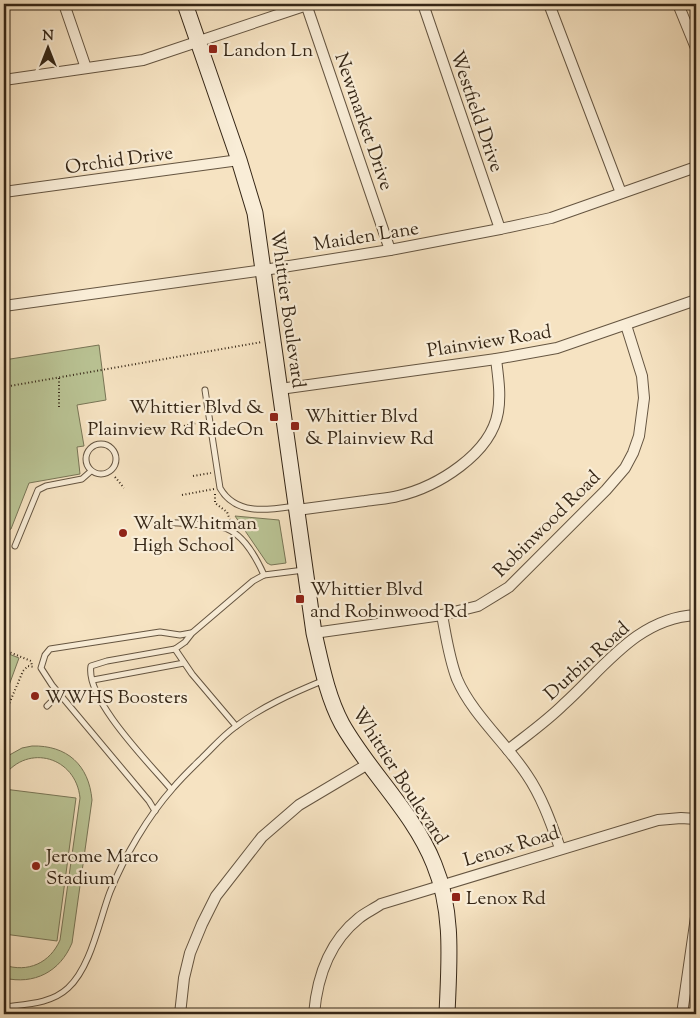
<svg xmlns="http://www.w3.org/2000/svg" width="700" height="1018" viewBox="0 0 700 1018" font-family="'Sorts Mill Goudy',serif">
<rect width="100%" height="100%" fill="#f6e3c2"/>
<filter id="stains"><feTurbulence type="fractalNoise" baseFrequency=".004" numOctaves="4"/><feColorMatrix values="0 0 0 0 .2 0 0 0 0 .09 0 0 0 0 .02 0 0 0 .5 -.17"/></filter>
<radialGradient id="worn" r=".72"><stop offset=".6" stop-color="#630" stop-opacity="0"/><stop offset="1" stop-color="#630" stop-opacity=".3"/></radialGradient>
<g fill="#bac495" stroke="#787556">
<polygon points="99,345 106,400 77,405 84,446 77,447 80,474 29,483 11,529 4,532 4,360"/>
<polygon points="235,516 279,520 286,563 271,565 267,563"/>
<polygon points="4,652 19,658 4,699"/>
<path d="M32,746C67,745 89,765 92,800L72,943C60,972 34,985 4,978V965C28,973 50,963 60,940L80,798C76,757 28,743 4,776V758L22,748Z"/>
<polygon points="4,789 76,798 57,941 4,934"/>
</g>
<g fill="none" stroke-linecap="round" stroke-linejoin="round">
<g stroke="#655541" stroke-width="7">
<g id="lane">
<path d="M205,390L220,488C236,516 268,510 295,506"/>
<circle cx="101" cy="459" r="15"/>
<path d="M156,526C166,521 179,523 190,524C200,525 212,525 221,527C242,531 256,557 264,575"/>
<polyline points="15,546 38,490 46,486 82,479 91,471"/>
<polyline points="175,649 192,674 236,726"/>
<polyline points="93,680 184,663"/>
<polyline points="47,706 55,698 54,689"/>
<path d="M171,789C150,764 85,699 91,666L107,661L175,649L185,642L192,633L253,581L264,575L304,570"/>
<polyline points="155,811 149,801 52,685 41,668 45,655 50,649 160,632 180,635 191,633"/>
<path d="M4,1007C26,1004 51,1004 68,988C91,967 99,921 110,892C124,857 148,816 173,788C183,776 194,766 205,755C215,745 224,735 235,727C261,707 293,693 322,681"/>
</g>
</g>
<g stroke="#655541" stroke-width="12">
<g id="street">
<polyline points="64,4 86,68"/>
<polyline points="306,4 390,250"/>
<polyline points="423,4 500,229"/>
<polyline points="549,4 621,193"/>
<polyline points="678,4 696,48"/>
<polyline points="4,80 143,60 310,4"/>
<polyline points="4,192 239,160"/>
<polyline points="4,306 264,270 390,250 500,229 551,218 696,167"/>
<polyline points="280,389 496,359 557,348 696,300"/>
<path d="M297,510C319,507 342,504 365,501C376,499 388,499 398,496C437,487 491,454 498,412C501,394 498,376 496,359"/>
<path d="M442,615C446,636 449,658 457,679C472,714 506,743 527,775C542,797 551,823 560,848"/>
<polyline points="314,633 442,615 478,606 509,587 606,490 625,468 633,453 639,436 644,398 642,376 626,325"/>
<path d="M508,750C527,735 547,721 564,704C604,668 637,618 696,615"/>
<polyline points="180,1014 184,978 190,953 202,924 216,896 262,837 299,805 368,764"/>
<path d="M314,1014C317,978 329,942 359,918C365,913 374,909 381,904L658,820L681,818L696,819"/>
<polyline points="682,1014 696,917"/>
</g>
</g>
<g stroke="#352616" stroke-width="17">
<path id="secondary" d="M185,4L239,160L255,213L314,633C321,663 327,696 342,724C369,772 414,813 434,864C454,912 449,963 447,1014"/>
</g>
<g stroke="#352616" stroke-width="2" stroke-dasharray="1 2.5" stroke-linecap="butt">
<polyline points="4,387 262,342"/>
<polyline points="59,407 59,378"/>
<polyline points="184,426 204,421"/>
<polyline points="193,476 211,473"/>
<polyline points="115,477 124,488"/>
<polyline points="215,494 215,503 227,512 230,520 238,526"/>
<polyline points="182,495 214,489"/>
<polyline points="4,650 31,661 32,666"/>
<polyline points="4,716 23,671 28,666 34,667"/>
<polyline points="4,746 6,749"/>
</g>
<use href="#lane" stroke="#f9edd7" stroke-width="5"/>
<use href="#street" stroke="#f9edd7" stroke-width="10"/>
<use href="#secondary" stroke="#f9edd7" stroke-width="15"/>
</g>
<g fill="#8f2418" stroke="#f9edd7" stroke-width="2">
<rect x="208" y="44" width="10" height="10" rx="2.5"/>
<rect x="269" y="412" width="10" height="10" rx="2.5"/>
<rect x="290" y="421" width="10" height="10" rx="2.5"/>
<circle cx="123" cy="533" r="5"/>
<rect x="295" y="594" width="10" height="10" rx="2.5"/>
<circle cx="35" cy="696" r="5"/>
<circle cx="36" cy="866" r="5"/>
<rect x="451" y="892" width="10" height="10" rx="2.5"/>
</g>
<g text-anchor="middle" stroke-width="4.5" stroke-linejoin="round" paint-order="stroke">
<g font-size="19" fill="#352616" stroke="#f9edd7" text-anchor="start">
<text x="223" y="56">Landon Ln</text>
<text x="264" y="413" text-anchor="end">Whittier Blvd &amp;<tspan x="264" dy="22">Plainview Rd RideOn</tspan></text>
<text x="305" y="422">Whittier Blvd<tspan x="305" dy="22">&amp; Plainview Rd</tspan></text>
<text x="133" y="529">Walt Whitman<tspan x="133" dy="22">High School</tspan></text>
<text x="310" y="595">Whittier Blvd<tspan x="310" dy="22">and Robinwood Rd</tspan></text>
<text x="45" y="703">WWHS Boosters</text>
<text x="46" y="862">Jerome Marco<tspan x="46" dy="22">Stadium</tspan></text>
<text x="466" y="904">Lenox Rd</text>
</g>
<g font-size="19" fill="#352616" stroke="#f9edd7">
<text transform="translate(478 111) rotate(71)" y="7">Westfield Drive</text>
<text transform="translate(365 121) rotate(71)" y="7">Newmarket Drive</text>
<text transform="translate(119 159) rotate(-8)" y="7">Orchid Drive</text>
<text transform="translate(366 235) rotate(-9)" y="7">Maiden Lane</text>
<text transform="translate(289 309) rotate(82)" y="7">Whittier Boulevard</text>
<text transform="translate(489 340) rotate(-9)" y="7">Plainview Road</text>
<text transform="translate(546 523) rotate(-45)" y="7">Robinwood Road</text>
<text transform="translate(586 660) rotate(-42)" y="7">Durbin Road</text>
<text transform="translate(401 775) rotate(57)" y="7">Whittier Boulevard</text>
<text transform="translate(511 845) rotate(-17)" y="7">Lenox Road</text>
</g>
</g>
<rect width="700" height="1018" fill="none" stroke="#f6e3c2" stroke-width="20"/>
<rect x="5" y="5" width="690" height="1008" fill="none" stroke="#352616" stroke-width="2.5"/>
<rect x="10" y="10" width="680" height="998" fill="none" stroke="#352616"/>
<g transform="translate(48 48)" stroke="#f9edd7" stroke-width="4" paint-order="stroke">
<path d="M0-4L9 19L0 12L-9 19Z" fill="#352616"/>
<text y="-8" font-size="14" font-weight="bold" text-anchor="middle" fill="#352616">N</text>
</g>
<rect width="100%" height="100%" filter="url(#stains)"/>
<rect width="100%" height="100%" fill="url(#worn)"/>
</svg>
